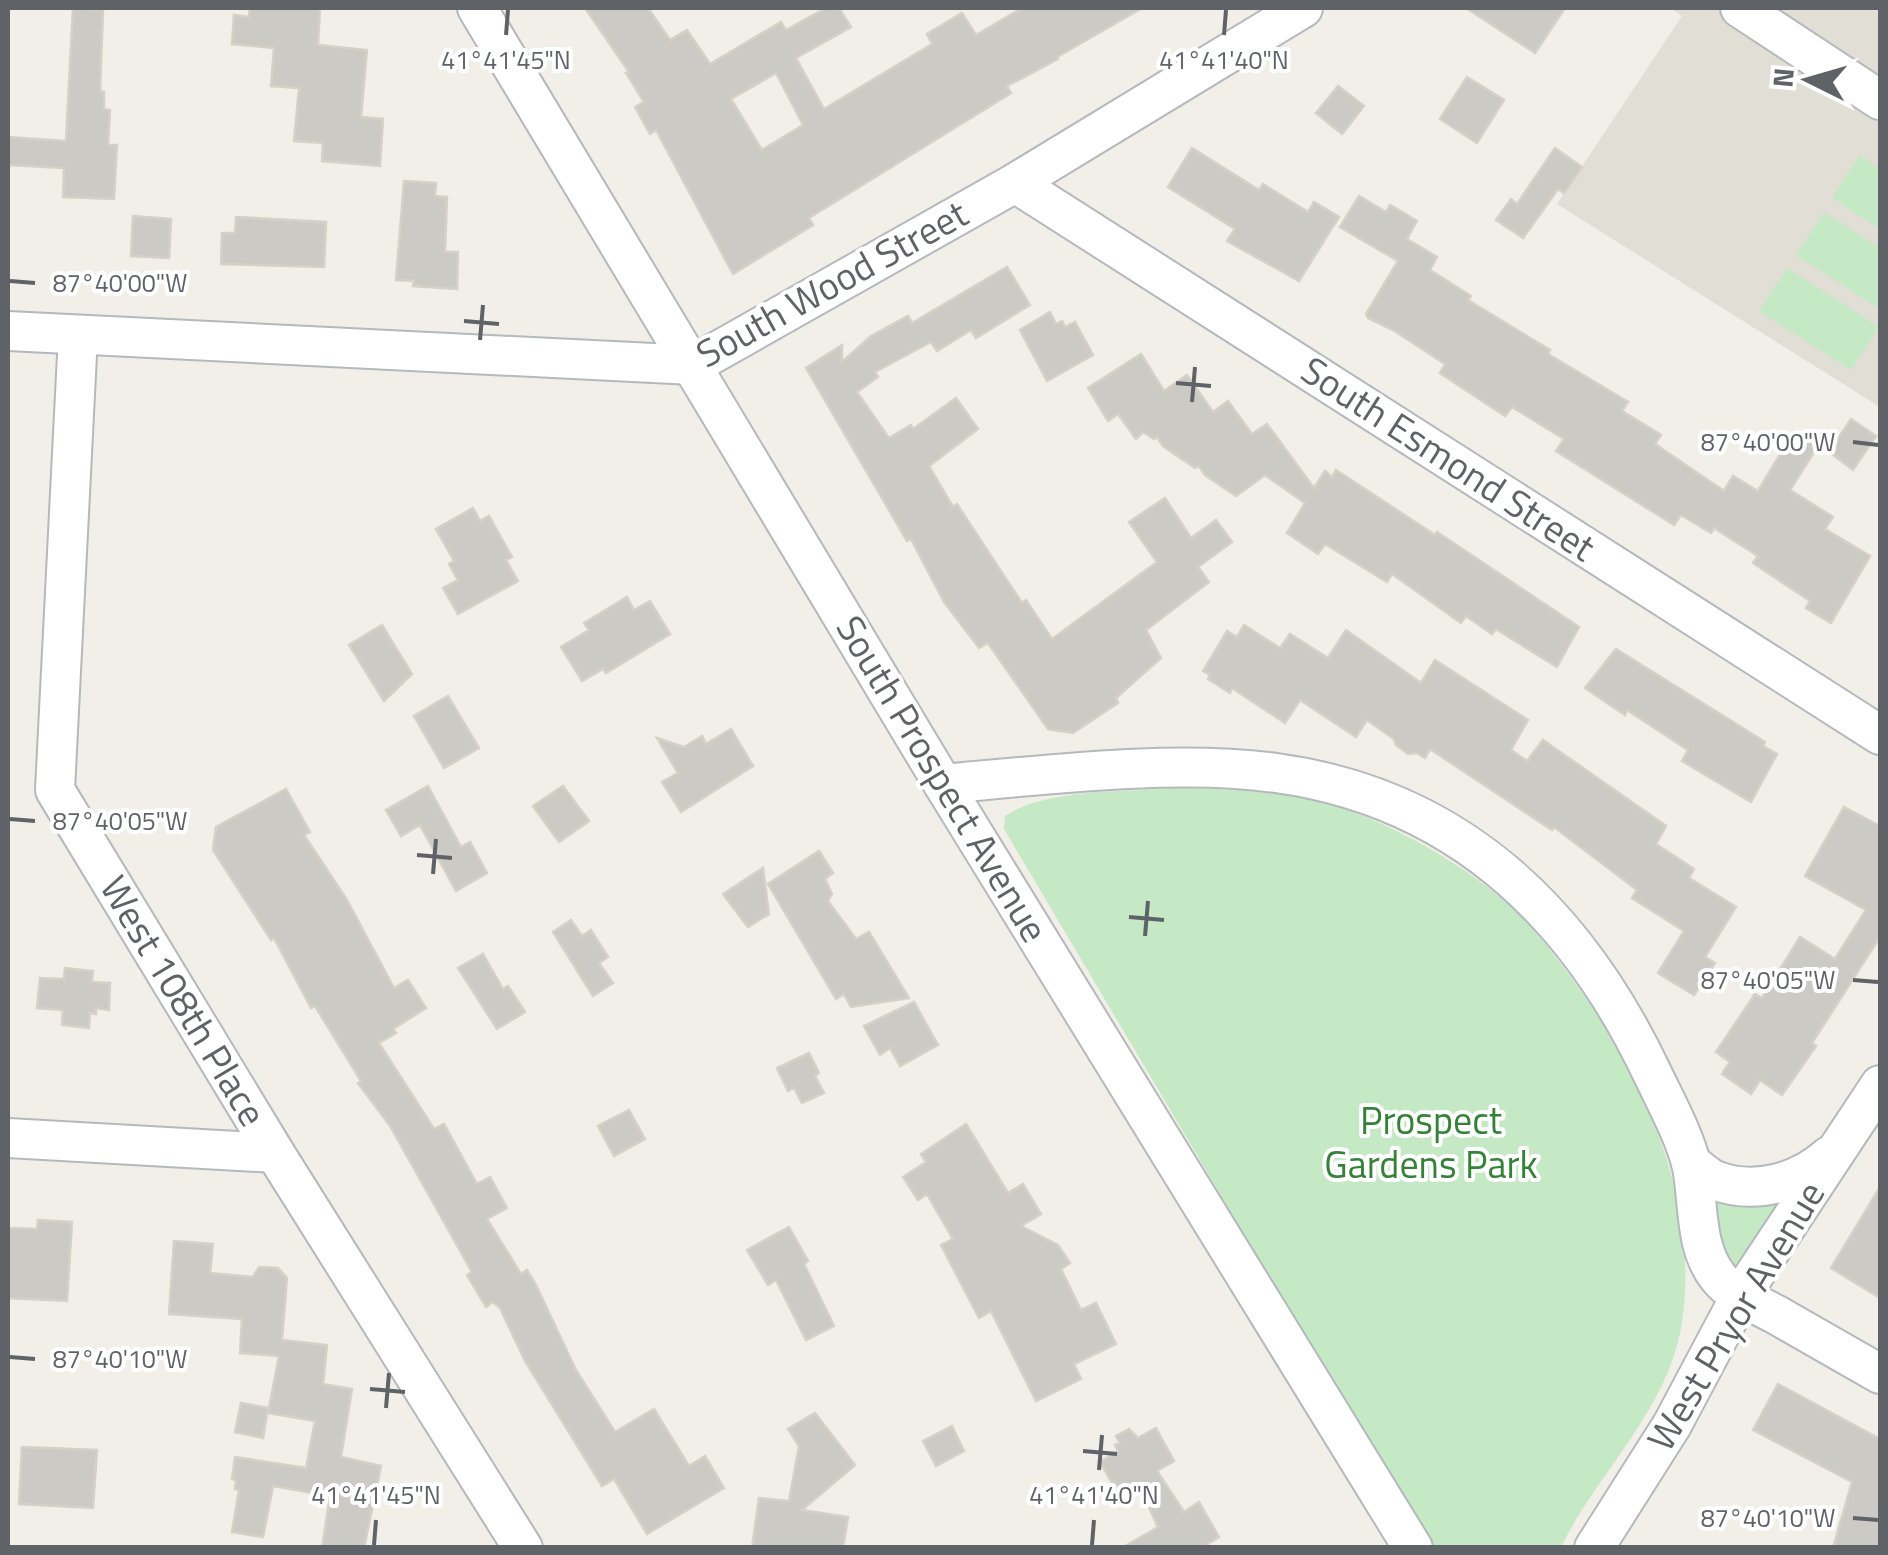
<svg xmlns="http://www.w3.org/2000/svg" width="1888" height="1555" viewBox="0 0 1888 1555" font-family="'Titillium Web',sans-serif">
<rect width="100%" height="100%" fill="#f1efe8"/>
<polygon fill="#e1ded6" points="1671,8 1880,8 1880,407 1557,204 1682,16"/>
<g fill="#c5e8c5">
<polygon points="1860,155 1880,169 1880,229 1832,198"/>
<polygon points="1824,212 1880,248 1880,309 1796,255"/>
<polygon points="1787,268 1879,327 1851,370 1759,311"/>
<path d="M1179,788C1237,790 1296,790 1351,811C1403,831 1458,862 1501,898C1522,915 1541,938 1557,959C1636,1058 1701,1192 1682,1322C1669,1409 1598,1472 1561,1547H1429L1004,829L1005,816C1046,788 1129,792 1179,788Z"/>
<polygon points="1717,1198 1777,1203 1779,1211 1739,1266 1725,1263 1713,1208"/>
</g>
<g fill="#cccac5" stroke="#d6d1c6" stroke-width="2.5" fill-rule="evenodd">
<polygon points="73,8 103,10 100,91 104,92 104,109 110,110 108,145 117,145 114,199 63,197 64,168 8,165 8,137 66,141"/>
<polygon points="250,8 320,8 318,45 367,50 361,117 383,119 380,166 322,161 323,143 294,141 299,88 271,86 274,48 232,44 234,15 249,17"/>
<path d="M585,8H648L670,40L687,30L710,64L781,22L786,30L826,8H839L851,27L796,58L824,109L932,44L927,34L962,13L976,35L1022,8H1142L1057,57L1058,59L1007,86L1011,93L809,218L813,225L733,274L656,130L650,134L635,107L644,102L626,73L629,72ZM776,73L803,125L762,150L731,99Z"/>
<polygon points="1466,8 1565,8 1535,53"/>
<polygon points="1467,77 1504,100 1477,143 1440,119"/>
<polygon points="1338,86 1364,106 1342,134 1316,113"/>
<polygon points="1192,148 1259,190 1263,184 1308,212 1314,202 1339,217 1299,281 1227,241 1235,229 1168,187"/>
<polygon points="1555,148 1582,167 1564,193 1558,189 1523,238 1496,220 1511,199 1517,204"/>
<polygon points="404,181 436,183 435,196 447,197 445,252 458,252 457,289 413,286 414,281 396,280"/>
<polygon points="1359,196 1386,212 1390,205 1417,221 1407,239 1437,257 1430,270 1471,296 1468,300 1550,350 1548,354 1628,402 1622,411 1661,435 1655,444 1724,491 1733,476 1758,491 1794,431 1818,446 1790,490 1833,517 1825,529 1870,556 1831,623 1806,608 1810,601 1753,563 1758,556 1714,528 1711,533 1681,515 1674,525 1556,451 1564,439 1512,407 1505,416 1440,373 1445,364 1393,330 1368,318 1366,314 1398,261 1340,227"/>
<polygon points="133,216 171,219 169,258 131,256"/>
<polygon points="236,217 326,222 324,267 221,264 222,233 235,233"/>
<polygon points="1007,267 1030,305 976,338 971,330 937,351 931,342 875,372 878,377 857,392 889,438 911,425 913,429 956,398 978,429 929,466 953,507 957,504 1022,603 1026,600 1052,639 1157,562 1129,522 1165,498 1191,538 1216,520 1232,542 1198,567 1209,582 1146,630 1161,658 1116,698 1118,703 1073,733 1048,729 988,643 979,648 944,602 911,539 907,541 806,368 842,345 842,362 871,336 908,316 912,323"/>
<polygon points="1050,312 1056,324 1062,321 1065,327 1075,322 1093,355 1047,381 1020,330"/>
<polygon points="1141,354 1164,391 1187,375 1213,412 1228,401 1252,434 1267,424 1314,488 1325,471 1332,477 1336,470 1435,535 1437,532 1579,627 1557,667 1496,629 1492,634 1466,616 1461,623 1392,574 1387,582 1325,544 1318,554 1287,533 1305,503 1265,475 1236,496 1205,475 1199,466 1195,468 1163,446 1157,437 1154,439 1143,432 1136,439 1118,414 1108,421 1088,388"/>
<polygon points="1851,419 1876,436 1853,470 1829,452"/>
<polygon points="473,508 480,521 489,516 512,557 506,560 518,581 458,614 443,588 458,580 449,564 454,561 436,529"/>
<polygon points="627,597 634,610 650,601 670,634 606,673 603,669 582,681 561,647 589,630 584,623"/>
<polygon points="382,625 412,674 384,701 349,645"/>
<polygon points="1244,625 1280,648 1290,634 1328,658 1346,630 1421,683 1435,660 1528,720 1511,750 1527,761 1543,740 1666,826 1656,844 1694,869 1689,878 1736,907 1705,957 1715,963 1694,995 1658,973 1684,931 1632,898 1637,890 1554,827 1552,830 1430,749 1425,758 1417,753 1408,754 1396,745 1394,739 1367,720 1356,737 1300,700 1285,723 1232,688 1230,693 1208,679 1210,675 1203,671 1227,631 1237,637"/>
<polygon points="1616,649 1765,742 1763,746 1777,754 1751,802 1682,761 1688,750 1627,710 1625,715 1585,688"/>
<polygon points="448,696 479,748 444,768 414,716"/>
<polygon points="731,729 753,766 681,812 662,782 678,773 657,738 684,747 702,736 706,744"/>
<polygon points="428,786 461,847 470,842 487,873 456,891 420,825 401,836 386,810"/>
<polygon points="563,786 589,821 559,842 533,806"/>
<polygon points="286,789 310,832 304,835 347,900 394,988 408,980 426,1008 393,1029 396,1033 379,1043 434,1129 444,1124 477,1184 490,1177 507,1208 487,1219 521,1274 527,1270 535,1283 576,1370 615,1432 654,1409 689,1466 705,1456 724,1488 647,1534 614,1479 602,1486 525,1361 500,1308 493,1302 486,1307 467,1275 472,1272 390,1126 358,1083 361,1081 315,1006 311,1008 274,938 271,940 213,850 216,827"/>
<polygon points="1844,807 1880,826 1880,937 1812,1043 1816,1046 1782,1095 1760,1080 1751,1094 1722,1074 1730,1062 1716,1052 1755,994 1762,998 1800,937 1835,959 1866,910 1805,876"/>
<polygon points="819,851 833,873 825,879 832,894 828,901 856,939 869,932 909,998 851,1007 844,994 836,999 768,884"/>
<polygon points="763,868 769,914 748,927 723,894"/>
<polygon points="571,920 582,936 591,930 608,957 599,963 613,983 593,996 553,932"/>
<polygon points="483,954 503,989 508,986 525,1012 497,1029 458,968"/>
<polygon points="65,968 93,971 92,982 110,983 109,1010 96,1008 96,1014 90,1013 89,1028 62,1025 63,1010 37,1008 40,978 64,979"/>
<polygon points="914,1002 938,1045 900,1066 890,1048 880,1055 864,1026"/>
<polygon points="809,1053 819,1073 815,1076 824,1093 802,1103 794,1088 788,1091 777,1068"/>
<polygon points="629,1110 645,1139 614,1156 598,1126"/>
<polygon points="966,1124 1008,1193 1023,1184 1041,1214 1021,1226 1058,1245 1070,1263 1061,1269 1081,1310 1096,1303 1116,1344 1074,1364 1081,1379 1036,1401 991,1311 979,1318 941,1245 953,1239 927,1194 918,1200 903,1177 926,1162 921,1154"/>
<polygon points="1880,1187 1880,1298 1831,1268"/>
<polygon points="38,1220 72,1222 67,1301 8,1298 8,1228 37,1229"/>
<polygon points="789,1227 808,1261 804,1264 834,1326 806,1340 776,1280 768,1285 747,1250"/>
<polygon points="174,1241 213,1244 210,1273 253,1277 259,1267 278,1268 287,1278 282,1340 327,1345 323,1384 352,1389 341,1457 381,1466 364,1548 322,1548 330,1496 273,1486 263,1537 232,1532 239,1490 235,1489 236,1480 232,1479 235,1457 306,1468 315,1421 268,1413 279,1356 240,1353 242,1319 169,1314"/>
<polygon points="1778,1384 1880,1439 1880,1548 1833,1548 1852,1482 1753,1430"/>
<polygon points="241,1403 268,1408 263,1438 235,1432"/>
<polygon points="815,1413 855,1465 802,1510 848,1517 843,1548 752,1548 759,1498 789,1501 799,1446 788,1429"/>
<polygon points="952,1426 964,1451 936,1466 923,1441"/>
<polygon points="1156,1428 1174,1461 1157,1471 1184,1512 1199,1502 1219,1537 1201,1548 1122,1548 1158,1527 1138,1483 1119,1495 1100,1462 1118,1451 1115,1445 1120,1443 1116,1436 1129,1429 1138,1438"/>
<polygon points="22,1447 97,1450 93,1508 19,1504"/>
</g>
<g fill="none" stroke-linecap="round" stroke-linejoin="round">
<g stroke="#b5b8bc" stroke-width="42">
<g id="minor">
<polyline points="477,8 943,784 1413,1548"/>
<polyline points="1740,8 1880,100"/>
<polyline points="1015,183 1880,735"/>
<polyline points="8,331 693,365 1015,183 1303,8"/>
<polyline points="78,335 55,790 275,1153 523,1548"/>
<path d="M943,784C1045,775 1176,759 1276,773C1459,798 1578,915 1654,1077C1667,1104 1685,1137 1692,1167C1699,1203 1694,1247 1718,1277C1731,1294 1756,1304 1775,1314C1810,1334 1845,1354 1880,1374"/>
<polyline points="8,1138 275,1153"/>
<path d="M1691,1163C1699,1169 1708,1178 1717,1181C1756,1195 1800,1182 1829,1156"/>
<polyline points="1594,1548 1672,1425 1741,1295 1880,1085"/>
</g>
</g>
<use href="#minor" stroke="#fff" stroke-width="38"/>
</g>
<path fill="none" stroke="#5f6368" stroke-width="4" d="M506,35L508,10M1224,35L1226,10M10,281L35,283M464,321L499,324M480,340L483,305M1176,383L1211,386M1192,402L1195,367M1853,442L1878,445M10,819L35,821M417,855L452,858M433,874L436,839M1129,917L1164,920M1145,936L1148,901M1853,980L1878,982M10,1357L35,1359M370,1389L405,1392M386,1408L389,1373M1083,1451L1117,1454M1099,1470L1102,1435M1853,1518L1878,1520M374,1545L376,1520M1092,1545L1094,1520"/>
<g text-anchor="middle" stroke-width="8" stroke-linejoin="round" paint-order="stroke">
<g font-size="38" fill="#5f6368" stroke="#fff">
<text transform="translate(832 284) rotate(-29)" y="13">South Wood Street</text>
<text transform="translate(1448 459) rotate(33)" y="13">South Esmond Street</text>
<text transform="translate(942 779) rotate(59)" y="13">South Prospect Avenue</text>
<text transform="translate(183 1001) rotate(59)" y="13">West 108th Place</text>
<text transform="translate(1736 1316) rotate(-59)" y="13">West Pryor Avenue</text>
</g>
<g font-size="38" fill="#348238" stroke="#fff">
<text x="1431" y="1134">Prospect<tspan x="1431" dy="44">Gardens Park</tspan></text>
</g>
</g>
<g font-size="25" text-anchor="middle" fill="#5f6368" stroke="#fff" stroke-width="8" stroke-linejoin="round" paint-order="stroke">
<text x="506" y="69">41°41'45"N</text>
<text x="1224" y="69">41°41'40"N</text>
<text x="120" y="292">87°40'00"W</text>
<text x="1768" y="451">87°40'00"W</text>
<text x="120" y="830">87°40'05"W</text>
<text x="1768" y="989">87°40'05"W</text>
<text x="120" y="1368">87°40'10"W</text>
<text x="376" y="1504">41°41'45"N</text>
<text x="1094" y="1504">41°41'40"N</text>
<text x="1768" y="1527">87°40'10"W</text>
</g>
<rect width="1888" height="1555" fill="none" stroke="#5f6368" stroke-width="20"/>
<g transform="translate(1808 80) rotate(275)" stroke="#ffffff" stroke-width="8" paint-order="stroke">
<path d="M0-8L18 38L0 25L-18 38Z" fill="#5f6368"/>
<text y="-15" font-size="28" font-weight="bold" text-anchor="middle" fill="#5f6368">N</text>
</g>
</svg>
